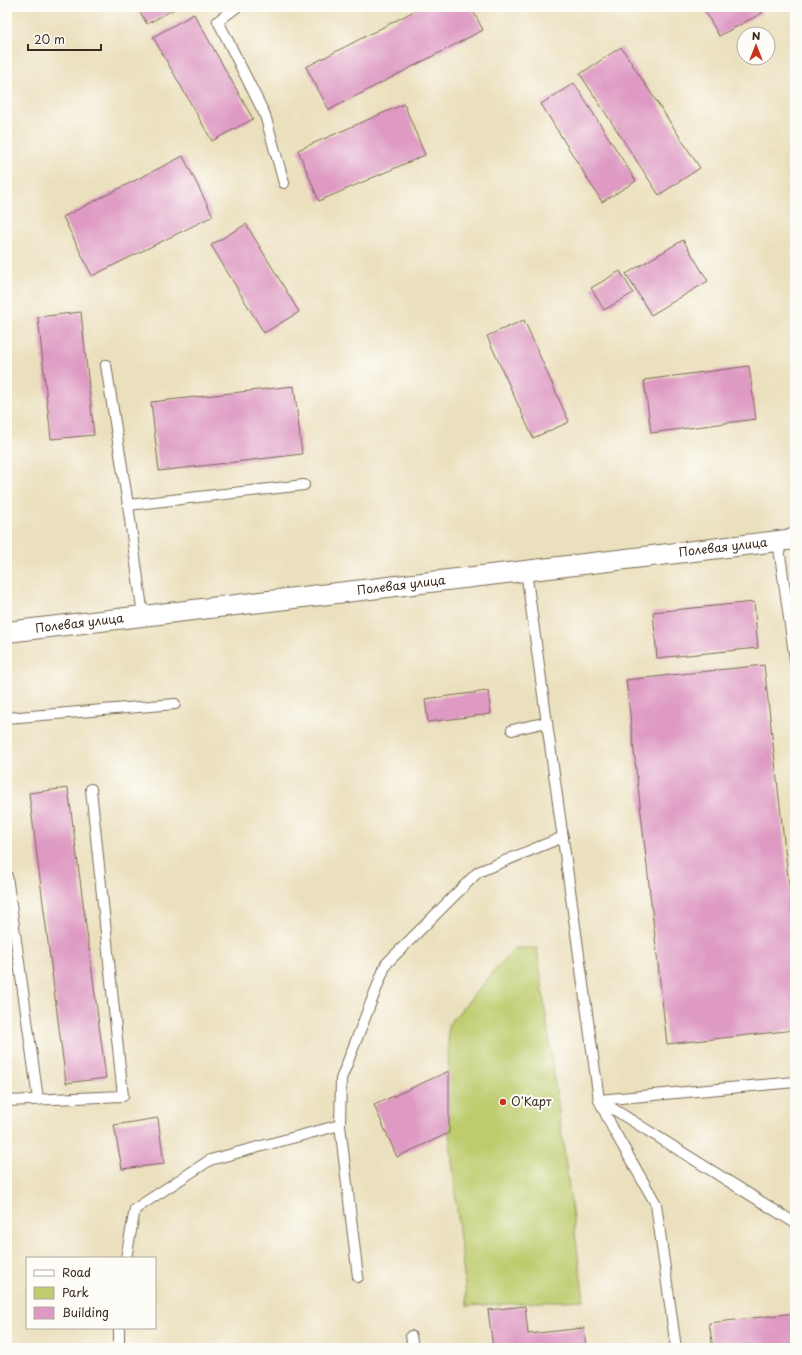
<svg xmlns="http://www.w3.org/2000/svg" width="802" height="1355" viewBox="0 0 802 1355" font-family="'Playpen Sans',sans-serif">
<rect width="100%" height="100%" fill="#fdfcf7"/>
<filter id="ink" filterUnits="userSpaceOnUse"><feTurbulence type="fractalNoise" baseFrequency=".025" numOctaves="2"/><feDisplacementMap in="SourceGraphic" scale="8" xChannelSelector="R" yChannelSelector="G"/><feConvolveMatrix kernelMatrix="1 2 1 2 8 2 1 2 1" color-interpolation-filters="sRGB"/></filter>
<filter id="wash" filterUnits="userSpaceOnUse"><feTurbulence type="fractalNoise" baseFrequency=".012" numOctaves="4" result="noise"/><feDisplacementMap in="SourceGraphic" scale="16" xChannelSelector="R" yChannelSelector="G"/><feGaussianBlur stdDeviation="0.9" result="paint"/><feColorMatrix in="noise" values="0 0 0 0 0 0 0 0 0 0 0 0 0 0 0 0 0 1.4 0 .05"/><feComposite in="paint" operator="in"/></filter>
<g filter="url(#wash)">
<rect width="100%" height="100%" fill="#ebe0be"/>
<polygon fill="#becc6e" stroke="#7c7b46" points="514,948 537,948 584,1300 467,1306 449,1133 448,1025"/>
<g id="blocks">
<g fill="#de9ac3">
<polygon points="137,7 178,7 147,24"/>
<polygon points="422,7 471,7 483,30 329,110 306,67"/>
<polygon points="703,7 759,7 762,13 719,36"/>
<polygon points="194,14 253,119 212,141 153,37"/>
<polygon points="621,47 700,168 659,195 580,74"/>
<polygon points="574,83 636,181 602,202 541,104"/>
<polygon points="404,104 425,155 319,201 298,150"/>
<polygon points="183,156 213,216 92,276 63,217"/>
<polygon points="246,224 299,312 264,333 211,245"/>
<polygon points="683,240 708,281 651,315 626,274"/>
<polygon points="620,271 633,293 604,310 591,288"/>
<polygon points="81,312 94,435 51,439 38,317"/>
<polygon points="524,320 569,422 533,438 487,336"/>
<polygon points="749,366 756,419 651,433 644,380"/>
<polygon points="294,386 302,454 159,471 151,402"/>
<polygon points="754,602 758,648 657,658 653,612"/>
<polygon points="764,665 795,938 795,1030 667,1044 626,680"/>
<polygon points="488,691 491,714 428,722 425,699"/>
<polygon points="68,788 106,1078 66,1083 29,793"/>
<polygon points="449,1071 449,1133 397,1157 374,1105"/>
<polygon points="158,1118 164,1164 122,1169 114,1125"/>
<polygon points="525,1306 528,1334 584,1328 586,1348 493,1348 488,1310"/>
<polygon points="795,1313 795,1348 713,1348 709,1323"/>
</g>
</g>
</g>
<g filter="url(#ink)">
<use href="#blocks" fill-opacity="0" stroke="#796a56" stroke-width="1"/>
<g fill="none" stroke-linecap="round" stroke-linejoin="round">
<g stroke="#796a56" stroke-width="12">
<g id="lane">
<polyline points="237,7 218,21 265,115 284,183"/>
<polyline points="106,365 128,505"/>
<polyline points="778,541 795,660"/>
<polyline points="526,571 599,1100 613,1129 656,1204 676,1348"/>
<polyline points="143,616 128,505 304,485"/>
<polyline points="7,718 175,704"/>
<polyline points="512,730 547,722"/>
<polyline points="7,876 38,1099"/>
<polyline points="599,1100 795,1223"/>
<polyline points="599,1100 795,1082"/>
<polyline points="7,1101 123,1096 91,789"/>
<polyline points="126,1258 135,1209 210,1160 340,1125"/>
<polyline points="358,1277 340,1125 341,1079 386,964 478,872 563,837"/>
<polyline points="411,1336 413,1348"/>
<polyline points="119,1348 119,1328"/>
</g>
</g>
<g stroke="#796a56" stroke-width="22">
<g id="street">
<path id="s1" d="M7,632L795,539"/>
</g>
</g>
<use href="#lane" stroke="#fff" stroke-width="10"/>
<use href="#street" stroke="#fff" stroke-width="20"/>
</g>
</g>
<circle fill="#c8321e" stroke="#fdfcf7" stroke-width="1.5" cx="503" cy="1102" r="4"/>
<g text-anchor="middle" stroke-width="4" stroke-linejoin="round" paint-order="stroke">
<g font-size="12" fill="#3b2a1e" stroke="#fdfcf7">
<text dy="4" stroke="none"><textPath href="#s1" startOffset="721">Полевая улица</textPath></text>
<text dy="4" stroke="none"><textPath href="#s1" startOffset="397">Полевая улица</textPath></text>
<text dy="4" stroke="none"><textPath href="#s1" startOffset="73">Полевая улица</textPath></text>
</g>
<g font-size="12" fill="#3b2a1e" stroke="#fdfcf7" text-anchor="start">
<text x="511" y="1106">О'Карт</text>
</g>
</g>
<rect width="802" height="1355" fill="none" stroke="#fdfcf7" stroke-width="24"/>
<rect x="26" y="1257" width="130" height="72" fill="#fdfcf7" stroke="#afa8a0"/>
<rect x="34" y="1270" width="20" height="6" fill="#ffffff" stroke="#afa8a0"/>
<text x="62" y="1277" font-size="12" fill="#3b2a1e">Road</text>
<rect x="34" y="1287" width="20" height="12" fill="#becc6e" stroke="#afa8a0"/>
<text x="62" y="1297" font-size="12" fill="#3b2a1e">Park</text>
<rect x="34" y="1307" width="20" height="12" fill="#de9ac3" stroke="#afa8a0"/>
<text x="62" y="1317" font-size="12" fill="#3b2a1e">Building</text>
<g transform="translate(756 46)"><circle r="19" fill="#fdfcf7" stroke="#afa8a0"/>
<path d="M0-3L7 15L0 10L-7 15Z" fill="#c8321e"/>
<text y="-6" font-size="11" font-weight="bold" text-anchor="middle" fill="#3b2a1e">N</text>
</g>
<path d="M28 44v6h73v-6" fill="none" stroke="#3b2a1e" stroke-width="2"/>
<text x="34" y="44" font-size="12" fill="#3b2a1e" stroke="#fdfcf7" stroke-width="3" paint-order="stroke">20 m</text>
</svg>
